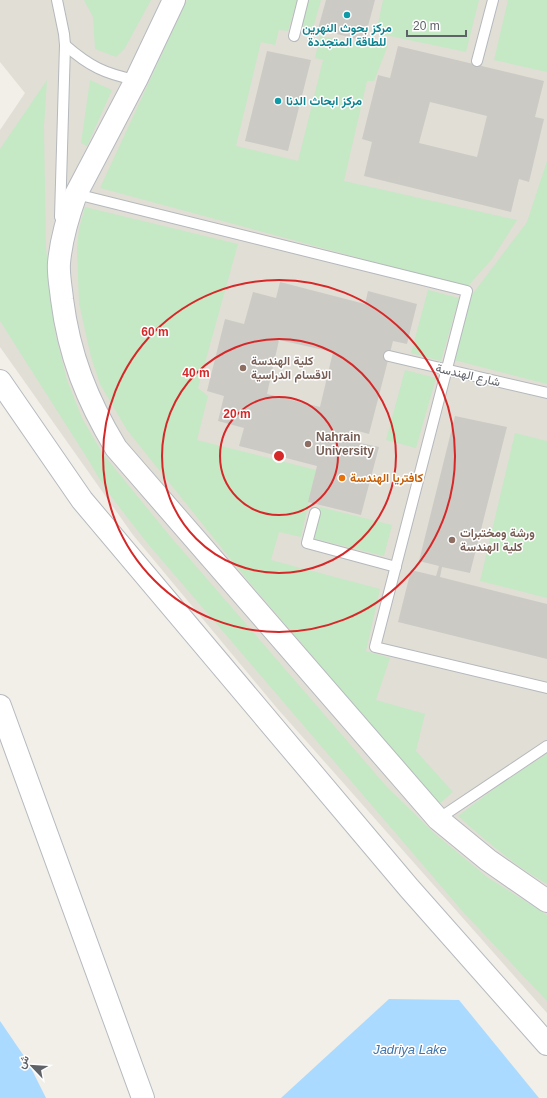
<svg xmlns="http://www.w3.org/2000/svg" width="547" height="1098" viewBox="0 0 547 1098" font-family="Arial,Vazirmatn,sans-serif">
<rect width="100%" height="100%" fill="#f1efe8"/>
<polygon fill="#e1ded6" points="0,0 547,0 547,1013 276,707 133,535 0,347 0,130 25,93 0,62"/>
<g fill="#c5e8c5">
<polygon points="84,0 151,0 125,48 116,57 95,49 93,17"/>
<polygon points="187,0 297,0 288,31 279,30 275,45 261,42 236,146 298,161 323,60 315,58 320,36 369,46 371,41 388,45 374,81 367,81 344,181 517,220 492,259 467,287 100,188"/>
<polygon points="308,0 321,0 312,32 301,29"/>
<polygon points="383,0 479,0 466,52 376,33"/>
<polygon points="508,0 547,0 547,72 494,60"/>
<path d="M47,80L44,127L46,248L55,333L67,380L82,418L103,454L169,535L387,787L434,833L487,877L547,915V1001L464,913L148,544C127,517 105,491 89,461L0,321V149Z"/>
<polygon points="90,80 112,90 87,146 81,143"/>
<polygon points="547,161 547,384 454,360 471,296 527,222"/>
<polygon points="85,207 238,244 198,388 208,396 197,440 316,470 301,537 279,532 271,560 380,589 366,651 390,658 376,700 425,714 416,751 453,792 439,804 249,582 127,430 100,384 91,357 79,303 77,250 79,229"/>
<polygon points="428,290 459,298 441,361 411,353"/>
<polygon points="405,370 436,378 416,448 386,440"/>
<polygon points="515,433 547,441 547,598 480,581"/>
<polygon points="320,507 392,525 384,556 312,538"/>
<path d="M547,754V884C514,865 486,841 458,816L506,780Z"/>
</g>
<g fill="#aadaff">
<polygon points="389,999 459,1000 539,1098 281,1098"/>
<polygon points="0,1021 28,1062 46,1098 0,1098"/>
</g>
<g fill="#cccac5" fill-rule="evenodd">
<polygon points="326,0 375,0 364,41 318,29"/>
<path d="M398,46L544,81L535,117L544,119L529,182L519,179L511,212L364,176L372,142L362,139L378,75L390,78ZM430,102L487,116L477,157L419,143Z"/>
<polygon points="267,51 311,60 288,151 245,141"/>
<path d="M280,282L365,304L368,291L417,304L407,344L393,341L369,434L354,430L351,441L379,447L361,515L308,502L317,466L239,446L244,428L218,421L224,396L207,391L225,319L244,324L253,292L276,298ZM279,340L333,352L320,407L267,394Z"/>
<polygon points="455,416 507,427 470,573 442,567 440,577 547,604 547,659 398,622 411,570 436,576 439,566 419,561"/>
</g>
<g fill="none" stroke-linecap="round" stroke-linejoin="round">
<g stroke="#b5b8bc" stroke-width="12">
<g id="lane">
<polyline points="57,0 64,34 65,45 60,217"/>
<polyline points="294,36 303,0"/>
<path d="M65,45C89,66 105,74 136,80"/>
<polyline points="477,61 493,0"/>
<polyline points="76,194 467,291 375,647 547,688"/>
<polyline points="389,356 547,393"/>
<polyline points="315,513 307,543 396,567"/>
<polyline points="438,819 547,746"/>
</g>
</g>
<g stroke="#b6babf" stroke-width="24">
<g id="secondary">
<path d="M174,0L136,80L76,194C68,216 61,240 59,263C58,274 61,288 62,299C69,355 87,400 116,448L438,819L488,860L547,901"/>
<polyline points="0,381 82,500 409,888 547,1044"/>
<polyline points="0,706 143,1098"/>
</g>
</g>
<use href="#lane" stroke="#fff" stroke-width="10"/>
<use href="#secondary" stroke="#fff" stroke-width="22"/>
</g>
<g fill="none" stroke="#d62828" stroke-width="2">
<circle cx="279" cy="456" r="59"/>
<circle cx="279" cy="456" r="117"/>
<circle cx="279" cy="456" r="176"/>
</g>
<g fill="#0f9aa8" stroke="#fff" stroke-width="1.5">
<circle cx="347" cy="15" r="4"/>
<circle cx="278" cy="101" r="4"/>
</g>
<g fill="#8d6e63" stroke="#fff" stroke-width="1.5">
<circle cx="243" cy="368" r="4"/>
<circle cx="308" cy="444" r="4"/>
<circle cx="452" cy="540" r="4"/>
</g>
<circle fill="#e8710a" stroke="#fff" stroke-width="1.5" cx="342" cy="478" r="4"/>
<g text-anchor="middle" stroke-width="3" stroke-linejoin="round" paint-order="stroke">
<g font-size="12" font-weight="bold" fill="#0d838f" stroke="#fff">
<text x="347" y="32">مركز بحوث النهرين<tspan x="347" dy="14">للطاقة المتجددة</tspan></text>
<text x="286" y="105" text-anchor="start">مركز ابحاث الدنا</text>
</g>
<g font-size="12" font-weight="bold" fill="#785e54" stroke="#fff" text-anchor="start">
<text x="251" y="365">كلية الهندسة<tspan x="251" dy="14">الاقسام الدراسية</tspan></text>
<text x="316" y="441">Nahrain<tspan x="316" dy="14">University</tspan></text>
<text x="460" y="537">ورشة ومختبرات<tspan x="460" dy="14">كلية الهندسة</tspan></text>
</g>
<g font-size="12" fill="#5f6368" stroke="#fff">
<text transform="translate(468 375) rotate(13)" y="4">شارع الهندسة</text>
</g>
<g font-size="12" font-weight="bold" fill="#c56008" stroke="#fff" text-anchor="start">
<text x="350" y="482">كافتريا الهندسة</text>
</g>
<g font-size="13" font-style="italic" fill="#4174aa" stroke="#fff">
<text x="410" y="1054">Jadriya Lake</text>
</g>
</g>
<circle cx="279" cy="456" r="6" fill="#d62828" stroke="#fff" stroke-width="2"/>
<g font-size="12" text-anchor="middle" font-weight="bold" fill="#d62828" stroke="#fff" stroke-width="3" stroke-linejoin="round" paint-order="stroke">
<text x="155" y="336">60 m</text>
<text x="196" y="377">40 m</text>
<text x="237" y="418">20 m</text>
</g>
<g transform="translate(32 1066) rotate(295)" stroke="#ffffff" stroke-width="3" paint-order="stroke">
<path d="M0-3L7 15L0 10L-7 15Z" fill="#5f6368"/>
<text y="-6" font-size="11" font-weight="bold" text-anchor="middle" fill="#5f6368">ش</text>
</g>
<path d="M407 30v6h59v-6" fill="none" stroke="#5f6368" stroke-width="2"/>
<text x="413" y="30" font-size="12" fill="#5f6368" stroke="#ffffff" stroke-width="3" paint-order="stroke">20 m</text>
</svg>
